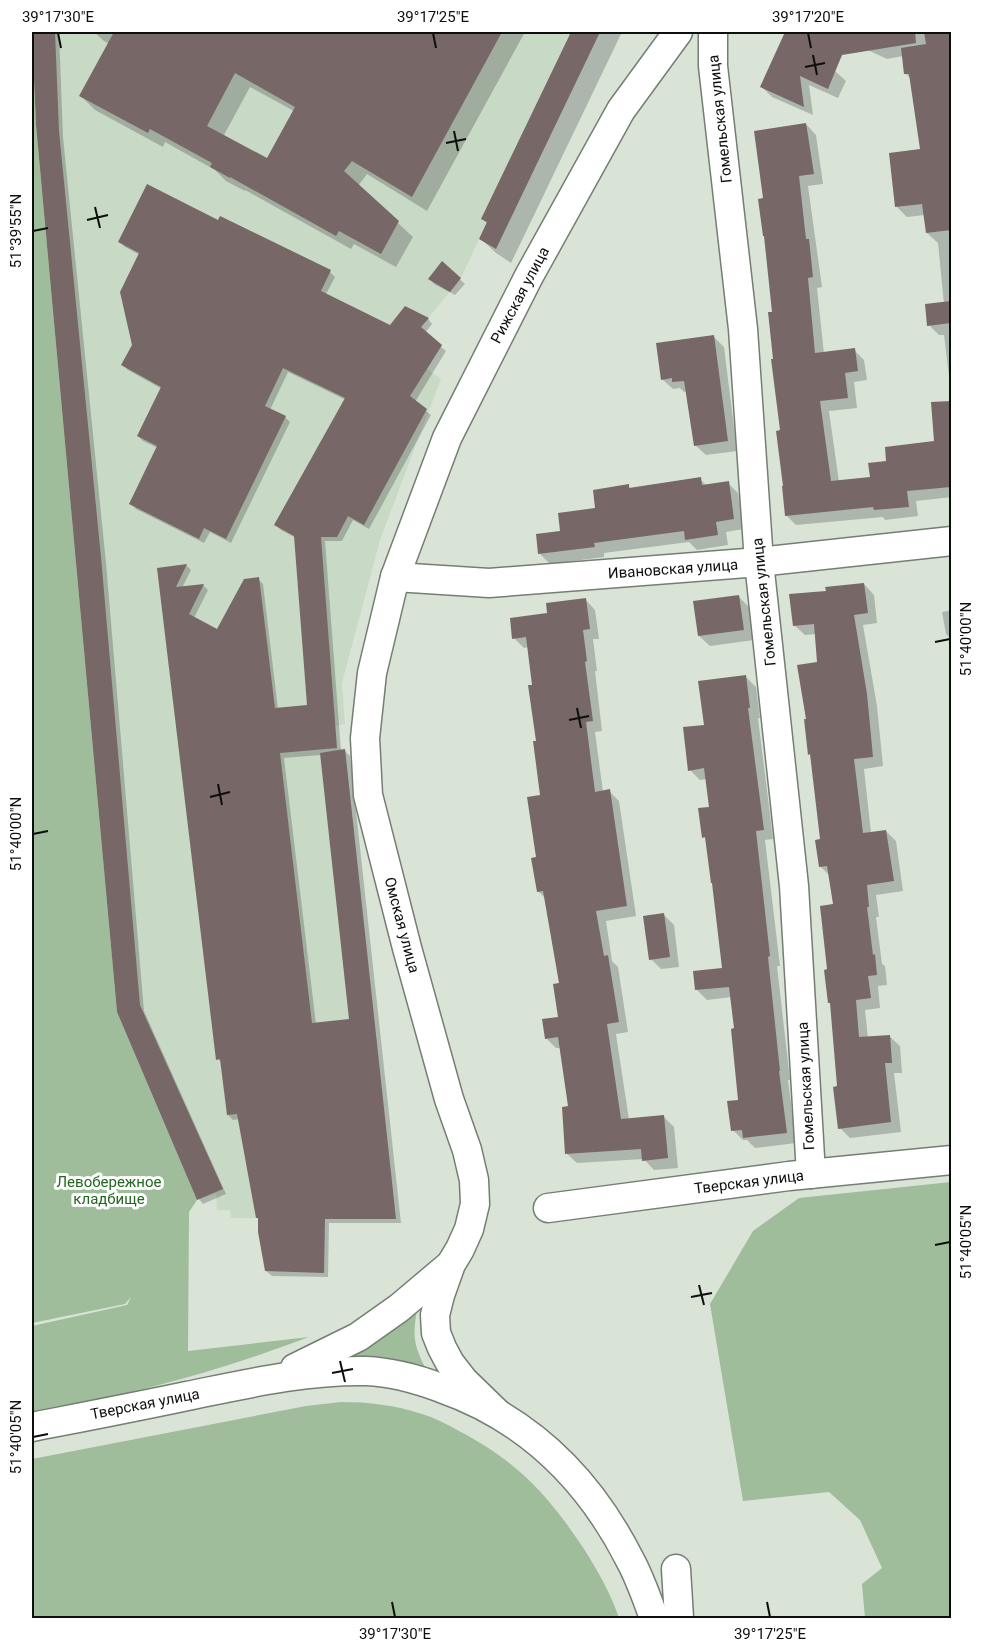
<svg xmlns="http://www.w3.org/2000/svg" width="983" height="1650" viewBox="0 0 983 1650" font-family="Roboto,sans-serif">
<rect width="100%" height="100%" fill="#d9e4d7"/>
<polygon fill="#c8d9c6" points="32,32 600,32 496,249 479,239 461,278 421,327 442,345 427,369 441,379 380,540 342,683 345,724 335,726 337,748 345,749 396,1219 231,1218 230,1210 217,1210 216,1194 197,1200 117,1012 36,125"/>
<g fill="#9fbd9b">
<path d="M32,36L36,125L117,1012L197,1200L189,1212L188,1351L309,1337C220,1371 126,1396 32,1414V1326L127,1305L131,1297L125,1304L32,1323Z"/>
<polygon points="951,1182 951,1618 865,1618 862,1584 882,1568 860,1520 829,1492 743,1501 710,1304 753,1231 799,1198"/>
<path d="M418,1305C413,1332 412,1342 425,1367L398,1360L342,1358Z"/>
<path d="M341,1402C368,1402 395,1405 422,1414C435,1418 447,1424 459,1431C517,1461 549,1496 584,1549C598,1571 611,1594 619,1618H32V1459L306,1406Z"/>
</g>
<g fill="#0003" fill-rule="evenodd">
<polygon points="33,32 59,32 63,137 106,563 144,1011 226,1194 203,1204 199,1199 118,1011 37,125"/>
<path d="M94,32H525L427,211L367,174L358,186L413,237L396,267L354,244L351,249L245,190V191L226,181L215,170L165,142L163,147L95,110L81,96L109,44L104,41ZM250,87L294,111L267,160L224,135Z"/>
<polygon points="573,32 622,32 511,263 496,253 481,239 488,224 482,219"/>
<polygon points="829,32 952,32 952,401 944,335 939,335 929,325 944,304 938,243 927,233 925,215 907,217 897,207 922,150 912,80 906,74 903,56 887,59"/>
<polygon points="780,47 835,71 846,81 838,98 809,85 813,115 772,97 762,87"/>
<polygon points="806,124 816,135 823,184 808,186 822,287 817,288 824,354 854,350 864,360 867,380 854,382 857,408 829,411 839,482 872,479 888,462 936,442 932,404 952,402 952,497 916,501 918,516 885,520 883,517 796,525 786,515 765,200"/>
<path d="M219,222L330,272L335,277L326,294L391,327L428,319L432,324L425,333L446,351L415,402L431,415L369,529L353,520L342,541H325L341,751H345L350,756L401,1223H329L328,1277L272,1276L266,1271L260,1220L257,1217L240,1119L233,1120L228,1115L222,1063L218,1059L159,569L186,565L191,570L182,588L203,585L208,590L194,618L217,631L258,579L263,584L278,709L308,706L296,538L281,530L276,525L346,400L288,372L270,410L285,417L290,422L231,543L210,532L204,543L136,509L131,504L158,448L143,441L138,436L162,389L128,370L123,365L133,345L140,255L125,247L120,242ZM321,755L351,1020L316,1024L284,758Z"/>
<polygon points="443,263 465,284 455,295 434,284 430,279"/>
<polygon points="714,337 724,347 737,451 706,455 695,445 688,391 684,392 680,388 673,389 662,379"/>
<polygon points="700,479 707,486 728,483 738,493 744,529 726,532 728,545 697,550 689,542 604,553 604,557 550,564 540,554 562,532 597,509 628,486 632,489"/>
<polygon points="864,584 874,595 877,623 863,625 877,706 883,766 864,769 871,833 886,831 896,841 903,891 876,895 879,917 876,917 882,964 885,966 887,985 878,986 880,1008 865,1010 868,1038 889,1036 900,1046 902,1073 894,1073 901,1132 850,1138 840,1128 839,1087 832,1005 830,1003 829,971 834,905 830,876 820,866 822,841 812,756 810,754 819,663 816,634 805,635 794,625 828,592"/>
<polygon points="739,597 749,607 754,640 710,646 699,636"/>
<polygon points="585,599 595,610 599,639 593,639 597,671 595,671 602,731 595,732 603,792 609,791 619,801 636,916 606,921 612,961 618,967 628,1032 616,1034 629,1120 664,1117 674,1127 678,1168 654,1170 644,1159 577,1163 566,1153 570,1108 561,1048 556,1048 546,1038 560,1018 560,985 546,899 538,891 538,858 542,796 534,686 529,647 524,648 514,638 549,615"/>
<polygon points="952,610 952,640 946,634 942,612"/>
<polygon points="745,676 756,687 760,718 758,718 773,839 765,840 780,966 777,966 790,1080 788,1080 796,1143 755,1148 747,1140 743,1140 733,1130 740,1101 732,997 707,1000 697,990 724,969 707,841 704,837 711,808 707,779 700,780 690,770 705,726"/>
<polygon points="663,914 674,925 679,967 661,969 651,959"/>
</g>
<g fill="#776766" fill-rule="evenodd">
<polygon points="32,32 55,32 59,131 101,557 140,1005 223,1189 197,1200 117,1012 36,125"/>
<path d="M114,32H502L412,197L352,161L344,171L399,221L381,254L339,231L336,236L230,177V178L210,167L212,163L150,129L148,133L79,96ZM235,73L295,107L267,158L207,126Z"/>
<polygon points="571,32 600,32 496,249 479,239 487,222 481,219"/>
<polygon points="785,32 915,32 916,43 842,55 828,89 800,76 804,107 760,87"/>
<polygon points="924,32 951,32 951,230 926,233 922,204 895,207 889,153 920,149 909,74 904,74 901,48 926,44"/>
<polygon points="806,123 814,174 799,176 806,239 809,239 813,277 808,278 815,353 855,348 858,371 845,373 848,398 820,401 831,481 870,477 868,463 886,461 885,447 934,441 931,402 951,401 951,487 907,491 909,507 874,510 873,507 785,516 782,486 783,486 776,431 780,430 771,359 773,359 768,312 772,312 764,236 763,236 758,199 763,198 754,131"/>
<polygon points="147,184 218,220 220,216 331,270 321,291 390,325 405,306 429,318 421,327 442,345 410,396 427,409 364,525 348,516 337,537 321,537 337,748 280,753 312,1023 349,1019 320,753 345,749 396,1219 325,1219 324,1273 265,1271 258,1232 258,1218 256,1218 237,1114 227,1115 220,1059 216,1060 157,568 187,564 176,587 204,584 189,614 217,629 244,579 259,577 275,708 307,705 294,536 274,525 345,398 283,368 265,406 286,416 226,539 204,528 199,539 129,504 157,446 137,436 161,387 121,365 132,345 120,292 139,253 118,242"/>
<polygon points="442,261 461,278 450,292 428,279"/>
<polygon points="951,301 951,323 927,326 925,304"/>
<polygon points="714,335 728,441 694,446 684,381 672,382 672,378 661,380 656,343"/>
<polygon points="701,477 702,485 729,481 734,519 716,522 718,535 685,540 684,531 594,543 595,547 538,554 536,534 560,531 558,513 595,508 593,490 629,484 629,488"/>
<polygon points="864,583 868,613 854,615 867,694 873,757 854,759 863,833 886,830 894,881 867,885 869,907 867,907 873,955 875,954 877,975 868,976 871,998 856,1000 859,1037 890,1035 892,1063 885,1063 891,1122 838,1129 833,1087 837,1086 830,1003 828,1003 824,970 827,969 820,906 833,904 827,866 819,867 815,840 820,839 810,754 808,755 804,719 806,719 797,665 817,662 814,624 793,626 789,594 826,591 825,587"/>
<polygon points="739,595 744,630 698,636 693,601"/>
<polygon points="586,598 590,629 583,630 587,661 585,662 593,721 586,722 595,792 610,789 627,906 596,911 604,956 608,955 619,1022 607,1024 621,1119 664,1115 668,1158 642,1161 641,1149 565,1154 562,1107 568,1106 558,1037 545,1039 542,1019 558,1017 553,984 559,983 543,891 537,892 531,858 536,857 527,797 540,795 533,741 536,741 528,685 532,685 526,637 512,639 510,618 547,613 546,603"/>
<polygon points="746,675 750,708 748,708 764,830 756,831 770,956 768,957 780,1071 779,1071 787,1133 743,1138 742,1130 731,1131 727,1101 738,1100 731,1029 734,1028 729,987 695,990 693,971 722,968 712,883 711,883 705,837 702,838 698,808 709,807 704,768 688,771 683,727 704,725 698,681"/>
<polygon points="664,913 670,957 649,960 643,916"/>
</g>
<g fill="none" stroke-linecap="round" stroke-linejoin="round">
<g stroke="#747e73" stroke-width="31">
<g id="minor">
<polyline points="713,32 713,66 743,329 759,562 794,886 811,1174"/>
<polyline points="395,577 489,583 759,562 952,541"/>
<polyline points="548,1208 789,1176 952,1160"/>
<polyline points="295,1368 358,1337 399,1308 450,1265"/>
<polyline points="497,1413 464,1381 450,1363 442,1348 436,1333 435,1315 440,1295 451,1264 460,1249 469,1229 475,1204 474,1180 467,1150 449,1099 407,948 368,795 365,738 372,673 395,577 447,438 529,276 621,110 678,32"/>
<path d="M32,1427C83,1417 135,1407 187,1396C246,1384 305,1370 366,1371C392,1372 417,1379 441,1388C527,1418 589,1479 630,1560C640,1578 647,1599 654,1618"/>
<polyline points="676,1569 679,1618"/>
</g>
</g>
<use href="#minor" stroke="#fff" stroke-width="28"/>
</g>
<path fill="none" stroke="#0c100c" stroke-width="2" d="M58,33L61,48M433,33L436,48M808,33L811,48M813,55L817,75M805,67L825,63M454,131L458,151M446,143L466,139M95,207L100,228M87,220L108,215M33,231L48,228M935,642L950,639M577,708L581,728M569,720L589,716M218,784L222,805M210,797L230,792M33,834L48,831M935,1245L950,1242M699,1285L704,1305M691,1297L712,1293M340,1361L345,1382M332,1373L353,1369M33,1437L48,1434M392,1602L395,1617M767,1602L770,1617"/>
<g text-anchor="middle" stroke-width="6" stroke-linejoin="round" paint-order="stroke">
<g font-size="15" fill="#0c100c" stroke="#fff">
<text transform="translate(720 119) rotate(-96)" y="5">Гомельская улица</text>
<text transform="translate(520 295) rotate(-62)" y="5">Рижская улица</text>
<text transform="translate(673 569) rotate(-4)" y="5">Ивановская улица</text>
<text transform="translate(764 602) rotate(-96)" y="5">Гомельская улица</text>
<text transform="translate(402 925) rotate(75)" y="5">Омская улица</text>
<text transform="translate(806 1086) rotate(-93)" y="5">Гомельская улица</text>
<text transform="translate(749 1182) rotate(-7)" y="5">Тверская улица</text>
<text transform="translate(145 1404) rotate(-11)" y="5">Тверская улица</text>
</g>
<g font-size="15" fill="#24671f" stroke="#fff">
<text x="109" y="1187">Левобережное<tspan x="109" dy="17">кладбище</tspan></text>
</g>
</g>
<rect width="983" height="1650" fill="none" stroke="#ffffff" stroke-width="66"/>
<rect x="33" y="33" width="917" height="1584" fill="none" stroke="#0c100c" stroke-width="2"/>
<g font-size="15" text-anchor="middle" fill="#0c100c">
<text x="58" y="22">39°17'30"E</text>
<text x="433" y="22">39°17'25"E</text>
<text x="808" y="22">39°17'20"E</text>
<text transform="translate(16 231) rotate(-90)" y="5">51°39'55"N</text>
<text transform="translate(966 639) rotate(-90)" y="5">51°40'00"N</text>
<text transform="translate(16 834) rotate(-90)" y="5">51°40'00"N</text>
<text transform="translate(966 1242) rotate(-90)" y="5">51°40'05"N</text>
<text transform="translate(16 1437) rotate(-90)" y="5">51°40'05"N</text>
<text x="395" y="1639">39°17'30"E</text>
<text x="770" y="1639">39°17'25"E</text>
</g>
</svg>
